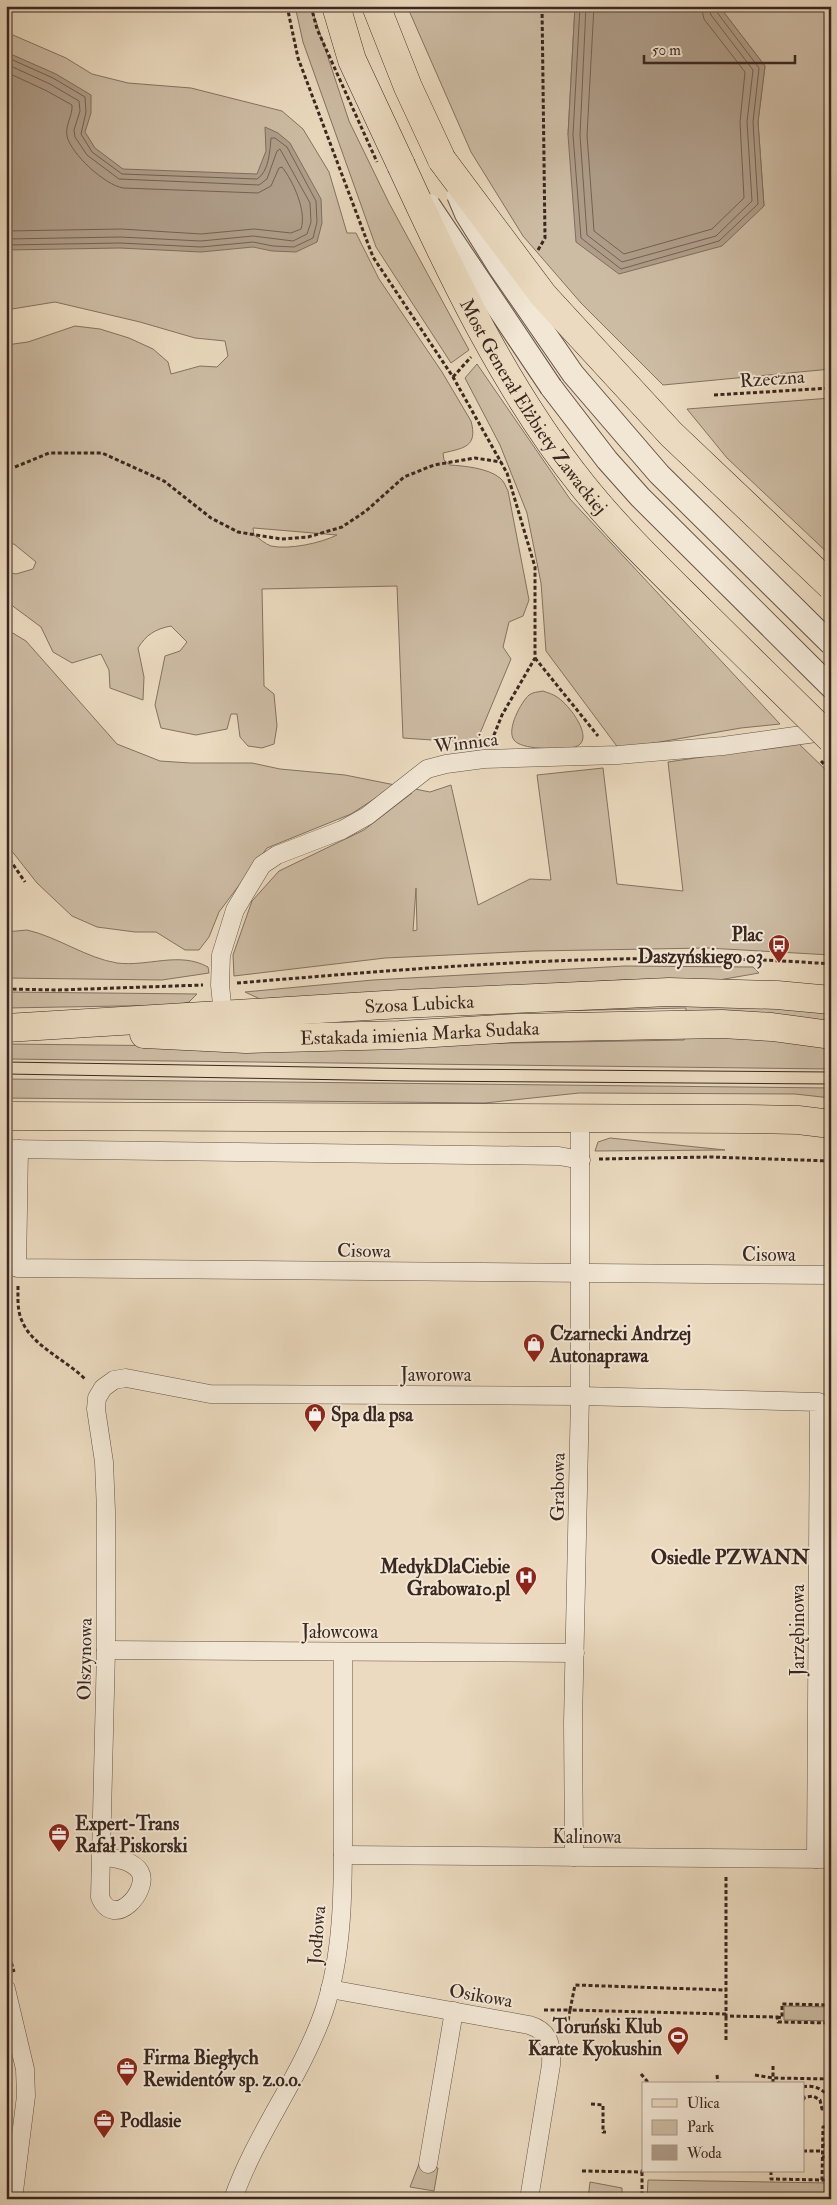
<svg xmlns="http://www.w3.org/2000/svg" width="837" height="2205" viewBox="0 0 837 2205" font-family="'IM FELL Double Pica',serif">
<rect width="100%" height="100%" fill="#ebdabf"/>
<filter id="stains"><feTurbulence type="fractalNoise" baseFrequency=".004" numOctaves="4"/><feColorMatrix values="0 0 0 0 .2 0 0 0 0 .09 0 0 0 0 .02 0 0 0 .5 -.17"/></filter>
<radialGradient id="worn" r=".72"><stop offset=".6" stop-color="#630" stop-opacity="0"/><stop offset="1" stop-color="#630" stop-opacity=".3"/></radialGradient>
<g fill="#cdbca4" stroke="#847262" fill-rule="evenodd">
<polygon points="295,6 311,6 349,121 389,203 469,350 451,363 376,247 303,42"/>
<polygon points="407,6 575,6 568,135 764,206 758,122 765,66 719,6 831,6 831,369 663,385 581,303 523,236 471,152"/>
<path d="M6,32L66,58L92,74L128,83L191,88L282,111L303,129L329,172L347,233H356L379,279L442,372L471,421C478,447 464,448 443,453L444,460L450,465C464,466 488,468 500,478C504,481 506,487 508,491L529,600L523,616L509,622L503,647L511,659L476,743L403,738L397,586L262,589L264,686L274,694L277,726L274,744L262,748L248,746L240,737L237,714H231L227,729L196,735L161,728L155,705L165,656L180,651L187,642L171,626C155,629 146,635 138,648L144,677L143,700L110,688L109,670L101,654L72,663L53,652L41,627L6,601V572L16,574L33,569L36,562L14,544H6V345L28,342L75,326L100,329L129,338L153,349L168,362L171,374L200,366L217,367L228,356L225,341L195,338L140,322L55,302L6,310ZM253,528H254L337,535C321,543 289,550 271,546C265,544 259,538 254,535Z"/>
<polygon points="477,364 570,499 780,724 741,728 619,749 546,651 541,583 527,513 500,445 465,378"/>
<polygon points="831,398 831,556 727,458 687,409"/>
<path d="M6,629L26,641L117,744L160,761L190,763H252L280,769L345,775L430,792L451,785L478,905L530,879L551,880L537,775L603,768L617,884L683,891L668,762L798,743L831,775V955L707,948L534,951L385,958L234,976L233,955L252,901L279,871L364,830L412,793L388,790L351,814L267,848L219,912L209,937L199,950H185L156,932H135L97,927L72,916L37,883L11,850L9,833L6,831ZM416,888L417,930L413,931Z"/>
<path d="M543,691C548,693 553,694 557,697C570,705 601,746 569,748C557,749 521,750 514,740C506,730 521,702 529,695C533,692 538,692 543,691Z"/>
<path d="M27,930C58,937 86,958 117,963C148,967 179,951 208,967L209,973L162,980L6,978V932Z"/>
<polygon points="625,966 753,967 759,973 719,980 623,980 260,999 245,992 373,980"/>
<polygon points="6,992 197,994 189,1002 177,1005 6,1008"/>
<polygon points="698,1003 831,1012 831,1069 6,1059 6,1044 278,1047 684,1040 686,1008 469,1013"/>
<polygon points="6,1079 831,1088 831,1098 795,1094 579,1093 485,1103 6,1098"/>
<polygon points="610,1138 725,1150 595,1151 598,1142"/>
<polygon points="784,2006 831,2007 831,2021 784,2020"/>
<polygon points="419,2164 438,2168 434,2191 410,2187"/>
<polygon points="648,2180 831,2183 831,2199 647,2199"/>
<polygon points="590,2182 622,2188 622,2199 588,2199"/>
</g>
<g fill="#af9d89" stroke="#806e5f">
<polygon points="575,6 719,6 765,66 758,122 764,206 722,246 619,274 576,242 568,135"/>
<polygon points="6,52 56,74 91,95 91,113 85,132 95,148 123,169 257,174 266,151 265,127 278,133 290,143 321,199 322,223 317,242 296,252 272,251 253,247 201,252 120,248 6,250"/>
</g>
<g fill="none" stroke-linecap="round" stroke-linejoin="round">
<g stroke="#746254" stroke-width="1">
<polyline points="580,6 573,135 581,238 621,269 719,241 758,204 753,122 759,68 716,11 715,6"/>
<polyline points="586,6 580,135 587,235 622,262 716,236 752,201 747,122 753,70 711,15 708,6"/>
<polyline points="594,6 587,135 594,231 624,254 712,229 744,198 740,122 745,72 704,19 701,6"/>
<path d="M6,57L53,78L85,97L86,112L81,134L92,152L122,174L257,179C269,172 270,150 271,138H275L287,147L316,201L317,222L313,238L294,247L273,246L253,242L201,247L120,243L6,245"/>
<polyline points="6,64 50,84 79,101 80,111 74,130 75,137 87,155 119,179 259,185 267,179 277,151 280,149 310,203 311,222 307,234 293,241 253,236 201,241 120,237 6,239"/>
<path d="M6,72L47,91L72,105C73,115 65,125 67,136C71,154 105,185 123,188L258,193L271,186L279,168L282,167C293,181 307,211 301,229L291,233L254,229L201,234L121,229L6,231"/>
</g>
<g stroke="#665448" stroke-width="19">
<g id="minor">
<polyline points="223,1014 220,985 221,955 235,910 262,865 277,855 342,830 367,816 427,769 446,764 484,759 618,755 723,746 830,731"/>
<polyline points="6,1149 559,1156 581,1160"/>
<polyline points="19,1149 17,1268 831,1275"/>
<polyline points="106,1650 575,1653"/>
<polyline points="343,1855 831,1859"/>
<path d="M102,1856C114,1858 133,1860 140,1872C150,1890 114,1931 100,1897L106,1650V1511L104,1462L96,1409L97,1398L103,1388L114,1380L126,1378L210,1394L580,1396L819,1402L816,1859"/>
<polyline points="574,1857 573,1723 580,1396 580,1119"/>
<polyline points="6,1989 25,2069 26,2096 13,2199"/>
<path d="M330,1989L529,2025C550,2031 552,2046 551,2065L529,2199"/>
<polyline points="428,2164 454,2011"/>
<path d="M233,2199C256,2133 301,2077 324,2011C344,1951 343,1885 343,1823C343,1766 343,1709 343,1652"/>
</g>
</g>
<g stroke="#665448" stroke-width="24">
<polyline id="tertiary" points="551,387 607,460 640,497 831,687"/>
</g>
<g stroke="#3a2720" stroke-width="29">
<g id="primary">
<polyline points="336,6 352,60 401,165"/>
<polyline points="376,6 408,87 442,160"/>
<path id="s1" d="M6,1028L401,1004L669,992L777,995L831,1000"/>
<path id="s2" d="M144,1034L246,1039L400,1035L516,1028L722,1024L772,1027L831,1035"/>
<polyline points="6,1116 746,1119 798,1120 831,1124"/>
</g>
</g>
<g stroke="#3a2720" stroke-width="3" stroke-dasharray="4 2.5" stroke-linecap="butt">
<polyline points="287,6 298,58 373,257 453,377 507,473 535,567 535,658 502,715 492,740"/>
<polyline points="538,250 545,238 542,6"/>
<polyline points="453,377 471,357"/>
<polyline points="714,395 831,388"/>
<polyline points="15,467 49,453 102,453 164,481 211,518 238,532 281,539 308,537 342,527 366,511 404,477 434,465 475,458 501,462"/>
<polyline points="535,658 598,736"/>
<polyline points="6,854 25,882"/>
<path d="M237,983C434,967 633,949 831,964"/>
<polyline points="6,989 58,990 203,985"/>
<polyline points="599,1159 710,1157 831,1161"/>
<path d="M18,1286C18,1298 17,1310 22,1321C32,1346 68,1361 86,1380"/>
<polyline points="726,1877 726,2016 777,2017 778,2022 831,2023"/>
<polyline points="6,1944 14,1972"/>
<polyline points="544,2010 570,2010 575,1985 726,1990"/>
<polyline points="777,2017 782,2018 782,2004 831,2005"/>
<polyline points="566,2033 570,2010 726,2014"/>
<polyline points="726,2040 726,2016"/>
<polyline points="773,2066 773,2084"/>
<polyline points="641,2074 647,2081 647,2084"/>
<polyline points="717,2075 718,2084"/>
<polyline points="755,2075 773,2078 831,2079"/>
<path d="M803,2087C815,2084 828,2091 831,2103"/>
<polyline points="803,2100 805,2097 813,2096 820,2100 822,2109 831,2108"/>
<polyline points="591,2104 603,2105 603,2132 606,2132"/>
<polyline points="829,2109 829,2127"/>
<polyline points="823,2145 831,2145"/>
<polyline points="803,2151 822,2151"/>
<polyline points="822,2157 831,2157"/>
<polyline points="582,2171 642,2172 643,2169"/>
<polyline points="771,2171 771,2179 822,2180 823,2127 831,2127"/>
<polyline points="642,2172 642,2199"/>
<polyline points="822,2180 828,2180"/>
</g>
<use href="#minor" stroke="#f2e7d5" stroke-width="18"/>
<use href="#tertiary" stroke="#f2e7d5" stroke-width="22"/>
<use href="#primary" stroke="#ebdabf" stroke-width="28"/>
<g stroke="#3a2720" stroke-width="1">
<polyline points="6,1062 436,1069 831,1072"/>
<polyline points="6,1074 409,1081 831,1084"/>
</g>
<g stroke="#665448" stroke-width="24" stroke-linecap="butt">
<g id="tertiary-bridge">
<polyline points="458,195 466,214 499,267 573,374 659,474 831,644"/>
<polyline points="429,205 551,387"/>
</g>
</g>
<g stroke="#3a2720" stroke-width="29" stroke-linecap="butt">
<g id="primary-bridge">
<polyline points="442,160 543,295 671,434 831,586"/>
<path id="s3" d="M401,165C452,276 506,390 583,486C619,531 661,571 702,612C745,654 788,697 831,739"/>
</g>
</g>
<g stroke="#3a2720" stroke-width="3" stroke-dasharray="4 2.5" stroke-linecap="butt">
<polyline points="311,6 317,29 377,162"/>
<polyline points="821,761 831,771"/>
</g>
<use href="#tertiary-bridge" stroke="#f2e7d5" stroke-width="22"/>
<use href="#primary-bridge" stroke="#ebdabf" stroke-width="28"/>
</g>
<defs>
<g id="bus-pin" transform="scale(1.125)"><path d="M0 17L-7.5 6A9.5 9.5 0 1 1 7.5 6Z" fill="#8f2418" stroke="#f2e7d5"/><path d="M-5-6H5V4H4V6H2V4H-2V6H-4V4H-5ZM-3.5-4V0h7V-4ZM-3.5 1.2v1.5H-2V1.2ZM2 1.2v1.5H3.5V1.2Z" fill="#fff"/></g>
<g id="shop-pin" transform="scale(1.125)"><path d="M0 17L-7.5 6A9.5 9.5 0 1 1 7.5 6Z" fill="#8f2418" stroke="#f2e7d5"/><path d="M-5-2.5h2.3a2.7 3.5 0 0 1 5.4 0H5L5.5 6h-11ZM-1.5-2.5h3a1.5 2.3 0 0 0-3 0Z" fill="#fff"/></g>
<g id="hospital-pin" transform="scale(1.125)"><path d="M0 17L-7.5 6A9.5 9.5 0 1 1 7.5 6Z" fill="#8f2418" stroke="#f2e7d5"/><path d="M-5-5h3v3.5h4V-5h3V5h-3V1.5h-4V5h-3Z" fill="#fff"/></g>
<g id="office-pin" transform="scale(1.125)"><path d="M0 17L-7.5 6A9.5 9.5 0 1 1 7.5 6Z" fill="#8f2418" stroke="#f2e7d5"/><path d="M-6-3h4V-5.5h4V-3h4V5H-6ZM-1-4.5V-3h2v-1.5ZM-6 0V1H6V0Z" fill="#fff"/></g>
<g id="stadium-pin" transform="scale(1.125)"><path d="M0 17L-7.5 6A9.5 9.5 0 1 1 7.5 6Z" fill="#8f2418" stroke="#f2e7d5"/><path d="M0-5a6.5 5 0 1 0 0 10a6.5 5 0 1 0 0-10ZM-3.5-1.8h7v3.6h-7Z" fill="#fff"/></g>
</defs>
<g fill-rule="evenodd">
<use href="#bus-pin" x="779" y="945"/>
<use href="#shop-pin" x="534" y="1344"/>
<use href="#shop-pin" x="315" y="1414"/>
<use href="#hospital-pin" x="526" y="1577"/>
<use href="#office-pin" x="59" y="1834"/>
<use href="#stadium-pin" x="678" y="2037"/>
<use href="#office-pin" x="127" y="2068"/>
<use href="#office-pin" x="104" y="2120"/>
</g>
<g text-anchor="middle" stroke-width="4" stroke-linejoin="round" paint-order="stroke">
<g font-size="19" fill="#3a2720" stroke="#f2e7d5">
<text transform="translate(772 378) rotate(-4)" y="7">Rzeczna</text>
<text dy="7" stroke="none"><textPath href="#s3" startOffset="276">Most Generał Elżbiety Zawackiej</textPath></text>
<text transform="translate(466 742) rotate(-7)" y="7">Winnica</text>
<text dy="7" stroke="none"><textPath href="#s1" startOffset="414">Szosa Lubicka</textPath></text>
<text dy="7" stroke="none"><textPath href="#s2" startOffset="276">Estakada imienia Marka Sudaka</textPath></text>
<text transform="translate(364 1250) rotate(1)" y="7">Cisowa</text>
<text x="769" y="1261">Cisowa</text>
<text x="436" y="1381">Jaworowa</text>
<text transform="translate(557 1487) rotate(-89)" y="7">Grabowa</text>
<text transform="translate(797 1630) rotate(-90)" y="7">Jarzębinowa</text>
<text x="340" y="1638">Jałowcowa</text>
<text transform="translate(84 1659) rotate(-89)" y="7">Olszynowa</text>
<text x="587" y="1843">Kalinowa</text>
<text transform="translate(316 1935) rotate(-85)" y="7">Jodłowa</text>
<text transform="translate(481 1995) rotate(10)" y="7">Osikowa</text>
</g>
<g font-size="19" font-weight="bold" fill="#3a2720" stroke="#f2e7d5" text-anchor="start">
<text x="763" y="941" text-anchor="end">Plac<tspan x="763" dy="22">Daszyńskiego 03</tspan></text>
<text x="550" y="1340">Czarnecki Andrzej<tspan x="550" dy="22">Autonaprawa</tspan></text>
<text x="331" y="1421">Spa dla psa</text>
<text x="510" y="1573" text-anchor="end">MedykDlaCiebie<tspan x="510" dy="22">Grabowa10.pl</tspan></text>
<text x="75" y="1830">Expert-Trans<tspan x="75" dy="22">Rafał Piskorski</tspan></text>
<text x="662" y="2033" text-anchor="end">Toruński Klub<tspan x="662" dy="22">Karate Kyokushin</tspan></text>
<text x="143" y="2064">Firma Biegłych<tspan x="143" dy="22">Rewidentów sp. z.o.o.</tspan></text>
<text x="120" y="2127">Podlasie</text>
</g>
<g font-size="20" font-weight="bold" fill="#3a2720" stroke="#f2e7d5">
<text x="730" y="1564">Osiedle PZWANN</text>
</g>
</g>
<rect width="837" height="2205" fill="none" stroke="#ebdabf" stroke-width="25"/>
<rect x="8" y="8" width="822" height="2190" fill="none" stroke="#3a2720" stroke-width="2.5"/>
<rect x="12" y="12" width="812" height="2180" fill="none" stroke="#3a2720"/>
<rect x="642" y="2082" width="162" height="90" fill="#f2e7d5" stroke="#a89a8d"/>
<rect x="652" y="2099" width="25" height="8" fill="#ebdabf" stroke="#a89a8d"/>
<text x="687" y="2108" font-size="15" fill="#3a2720">Ulica</text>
<rect x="652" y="2120" width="25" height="15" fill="#cdbca4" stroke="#a89a8d"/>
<text x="687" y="2132" font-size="15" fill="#3a2720">Park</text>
<rect x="652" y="2145" width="25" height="15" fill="#af9d89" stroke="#a89a8d"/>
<text x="687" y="2158" font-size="15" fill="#3a2720">Woda</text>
<path d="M644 55v8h151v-8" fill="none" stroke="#3a2720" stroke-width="2.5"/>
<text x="652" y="55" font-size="15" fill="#3a2720" stroke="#f2e7d5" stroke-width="4" paint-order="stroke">50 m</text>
<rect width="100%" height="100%" filter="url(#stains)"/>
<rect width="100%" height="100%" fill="url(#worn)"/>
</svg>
